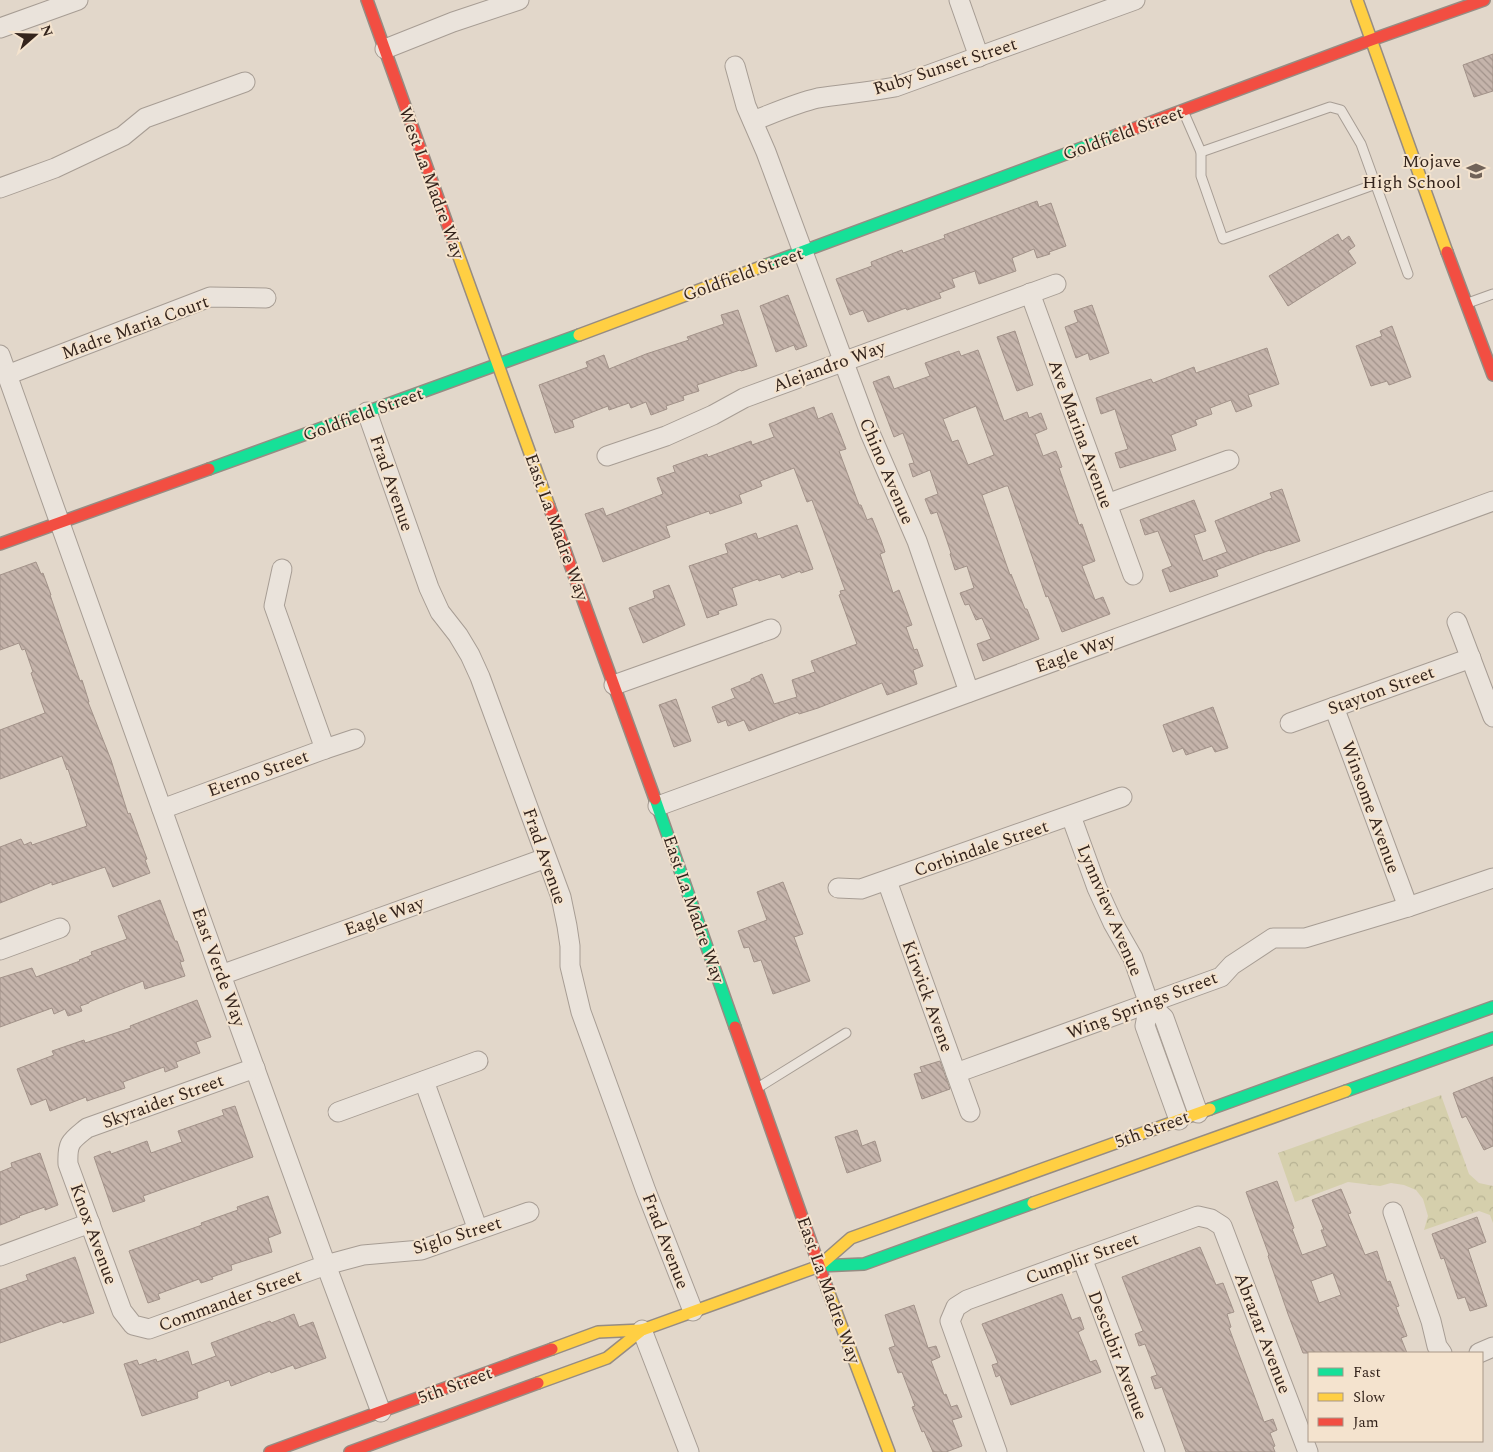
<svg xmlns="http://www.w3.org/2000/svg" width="1493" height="1452" viewBox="0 0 1493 1452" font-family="Spectral,serif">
<defs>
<pattern id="park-crowns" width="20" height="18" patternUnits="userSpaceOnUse" patternTransform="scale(1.25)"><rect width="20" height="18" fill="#d5cfac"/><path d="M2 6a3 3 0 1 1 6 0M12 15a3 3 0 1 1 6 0" fill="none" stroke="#b7b293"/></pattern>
<pattern id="building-back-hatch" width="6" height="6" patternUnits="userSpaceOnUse" patternTransform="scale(1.25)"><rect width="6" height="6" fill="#c5b4ab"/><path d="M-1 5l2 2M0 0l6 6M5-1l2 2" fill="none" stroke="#a1928a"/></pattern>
</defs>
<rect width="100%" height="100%" fill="#e2d7ca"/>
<polygon fill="url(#park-crowns)" points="1441,1095 1469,1174 1479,1183 1493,1186 1493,1223 1490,1215 1479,1211 1424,1230 1428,1216 1423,1199 1416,1190 1404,1185 1391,1183 1380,1186 1348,1182 1295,1202 1278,1153"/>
<g fill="url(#building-back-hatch)" stroke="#a29289" fill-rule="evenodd">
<polygon points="1493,54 1493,91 1474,97 1463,65"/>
<polygon points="1037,201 1039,207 1051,203 1066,246 1049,252 1050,254 1037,258 1034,249 1012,258 1016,271 979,284 975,271 952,279 955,287 939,293 941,298 907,310 906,308 868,322 863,310 850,315 836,279 872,266 871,262 902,250 903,253 945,238 944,235"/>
<polygon points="1338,234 1342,241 1349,236 1355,246 1348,251 1356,263 1288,306 1269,276"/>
<polygon points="788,295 807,346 796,350 794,345 776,352 760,306"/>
<polygon points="1092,305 1109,353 1090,360 1088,353 1076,358 1065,327 1078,322 1074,311"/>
<polygon points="738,310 757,366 741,371 740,370 697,385 699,391 683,396 684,400 666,406 667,409 651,415 646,402 631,408 629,403 609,410 608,406 572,420 574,427 555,433 539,385 588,367 586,362 604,355 609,369 646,354 689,340 687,337 724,324 721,315"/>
<polygon points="1392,326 1411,377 1389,385 1387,381 1371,386 1356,346 1382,336 1380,331"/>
<polygon points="1015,331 1033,385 1017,391 997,337"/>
<polygon points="1267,348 1279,384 1248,395 1252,406 1236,412 1231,400 1210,408 1212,414 1195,420 1197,425 1171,435 1176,450 1120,468 1115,453 1128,449 1120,425 1115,409 1101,414 1096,398 1151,379 1153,383 1194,367 1196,373"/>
<path d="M978,350L1004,421L1027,412L1029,418L1041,413L1047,429L1035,434L1043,456L1056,451L1062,467L1059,468L1079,525L1082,524L1095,561L1082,566L1095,600L1103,597L1110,614L1062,632L1048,596L1046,597L1008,486H1006L982,495L1010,575L1011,574L1025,609H1027L1039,639L983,661L977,644L991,639L982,618L976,620L969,604L965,605L960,593L974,588L967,566L955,570L950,554L951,553L937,512L931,514L925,499L938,494L930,470L913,477L909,464L914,463L903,433L894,437L873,382L889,376L894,389L930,376L925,363L959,351L961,356ZM976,406L994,455L968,465L958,440L952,442L943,419Z"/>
<polygon points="814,407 818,419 832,413 846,449 839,451 859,505 861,505 867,520 872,518 881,540 885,552 880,554 893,593 899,590 912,625 906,627 914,650 917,649 923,666 913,670 917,684 887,695 882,683 818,708 799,714 798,712 749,731 744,720 728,726 726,720 718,723 712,707 735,698 731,689 751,681 751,679 762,674 774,704 797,697 792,680 815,672 811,661 857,644 839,595 841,594 840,591 845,590 812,500 807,502 794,468 760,481 762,486 739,495 742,503 710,514 709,511 666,526 670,537 603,562 585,514 603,508 606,516 663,494 657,478 675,472 673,466 707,454 708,457 751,441 752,445 774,437 769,424"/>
<polygon points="1282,489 1300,541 1270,551 1270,550 1216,570 1218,576 1170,592 1162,570 1172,566 1158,531 1145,535 1140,520 1194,500 1206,531 1194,535 1203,561 1227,552 1215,521 1272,498 1270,493"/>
<polygon points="797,525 813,569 801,573 800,571 782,578 780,574 759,581 758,579 732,588 737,605 718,611 719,614 707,618 689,566 728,553 725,544 756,533 758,539"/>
<polygon points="36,562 41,574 43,573 51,595 50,595 68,647 80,681 82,680 89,702 88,702 111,760 128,814 130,813 147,859 145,860 150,873 113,887 105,867 52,885 52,882 0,903 0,847 21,839 24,845 31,842 32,845 87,826 68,769 67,770 62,756 0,779 0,730 45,713 31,673 33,672 25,649 22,650 19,643 0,650 0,575"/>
<polygon points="669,585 685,625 643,643 629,608 655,598 653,591"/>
<polygon points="676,699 691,741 674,747 659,705"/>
<polygon points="1213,707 1228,748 1215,752 1212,746 1186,755 1183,748 1173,752 1163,725"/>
<polygon points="783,882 803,934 794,937 810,981 773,994 761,960 754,962 749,947 744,948 738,931 767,920 757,892"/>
<polygon points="160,900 175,941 177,941 184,961 180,962 185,976 145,989 143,981 89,1002 89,1003 80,1006 82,1011 68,1016 65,1009 54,1014 52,1008 0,1027 0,978 32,968 36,977 80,961 79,960 92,955 91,952 127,939 118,916"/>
<polygon points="197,1000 211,1037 196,1042 200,1053 176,1062 178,1067 165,1072 164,1067 123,1082 125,1088 87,1101 86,1097 50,1111 46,1099 31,1105 17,1069 54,1055 52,1051 84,1040 85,1043 131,1028 130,1026"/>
<polygon points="940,1061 950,1089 922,1099 914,1074 922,1072 920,1067"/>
<polygon points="1493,1077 1493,1146 1484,1150 1466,1116 1462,1118 1453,1093"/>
<polygon points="235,1106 253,1157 143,1196 145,1201 113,1212 94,1157 110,1151 111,1154 147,1141 151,1153 182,1142 178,1131 224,1115 222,1110"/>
<polygon points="857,1130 862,1146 875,1141 881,1161 847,1173 835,1137"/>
<polygon points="40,1153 58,1205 45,1210 45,1207 19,1216 20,1217 0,1225 0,1172 12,1167 11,1163"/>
<path d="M1277,1181L1294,1228L1292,1229L1302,1255L1327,1246L1321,1230H1324L1312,1200L1341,1189L1351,1213L1348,1214L1365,1255L1377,1251L1387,1282L1390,1281L1399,1306L1396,1307L1407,1336L1401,1338L1407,1353H1303L1288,1314L1268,1256L1269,1255L1246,1192ZM1333,1273L1341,1295L1319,1303L1311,1281Z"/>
<polygon points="268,1196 281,1233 268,1238 272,1252 231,1265 232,1270 212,1277 213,1279 201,1283 199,1279 158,1294 160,1299 148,1303 129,1251 202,1225 201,1223 238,1210 237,1207"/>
<polygon points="1477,1217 1486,1242 1468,1249 1487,1306 1470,1311 1465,1297 1458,1299 1444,1258 1441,1259 1432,1234"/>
<polygon points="1200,1247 1216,1285 1223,1283 1234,1312 1227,1314 1231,1327 1229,1328 1264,1422 1273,1419 1277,1430 1270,1433 1275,1446 1273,1447 1275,1452 1186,1452 1162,1387 1155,1389 1151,1377 1157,1375 1145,1344 1139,1346 1135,1334 1143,1331 1122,1277"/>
<polygon points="75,1257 94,1313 63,1323 62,1321 0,1343 0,1290 28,1280 26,1275"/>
<polygon points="1062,1294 1072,1320 1080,1317 1084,1329 1078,1332 1085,1349 1090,1362 1096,1360 1101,1372 1011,1405 1000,1375 996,1377 992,1365 998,1363 982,1324"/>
<polygon points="914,1305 928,1348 936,1346 940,1357 931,1361 944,1395 946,1394 951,1407 957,1405 962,1417 952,1420 962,1446 946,1452 933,1452 924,1431 922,1432 912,1407 915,1406 902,1372 898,1373 889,1348 895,1346 885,1315"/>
<polygon points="294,1314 299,1327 313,1322 326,1358 295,1369 293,1365 271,1373 270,1371 231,1386 229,1380 197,1392 198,1398 142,1416 124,1364 137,1360 139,1365 156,1359 157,1362 188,1351 192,1365 216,1356 211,1343 270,1321 271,1323"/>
</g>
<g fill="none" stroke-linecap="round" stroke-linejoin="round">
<g stroke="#a79d94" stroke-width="11">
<g id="lane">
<polyline points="1184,113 1201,152 1201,176 1223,239 1376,184"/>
<polyline points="1201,152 1330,107 1341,110 1361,144 1408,274"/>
<polyline points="1468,303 1493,294"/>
<polyline points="759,1087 846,1033"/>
</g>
</g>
<g stroke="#a79d94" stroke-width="21">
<g id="street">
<polyline points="959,0 979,57"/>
<polyline points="0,28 78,0"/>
<polyline points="385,49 453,22 519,0"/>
<polyline points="735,66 746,106 766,152 870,433 917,541 969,692"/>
<path d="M753,121C774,113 796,103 818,98C844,94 869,92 895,87L1135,0"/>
<polyline points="0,188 55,168 123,136 145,118 245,82"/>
<polyline points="1030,293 1133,575"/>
<polyline points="0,355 221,975 326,1265 381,1412"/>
<polyline points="7,375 210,297 266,298"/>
<polyline points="367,412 429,588 440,612 458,635 470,655 480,677 561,897 567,926 570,946 570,966 581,1012 646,1191 693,1311"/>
<polyline points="607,456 666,436 713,415 744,398 1056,284"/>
<polyline points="1107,504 1229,460"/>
<polyline points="282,569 274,606 325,749"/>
<polyline points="1457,622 1493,717"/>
<polyline points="614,685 771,629"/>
<polyline points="1334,707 1408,907"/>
<polyline points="1290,723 1471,658"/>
<polyline points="658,806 1493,501"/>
<polyline points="162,809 325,749 355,739"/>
<polyline points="1071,816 1097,888 1113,923 1133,958 1149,1004 1164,1018 1198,1113"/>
<polyline points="887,881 970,1112"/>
<polyline points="838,888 861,889 1122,797"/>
<polyline points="0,950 60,928"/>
<polyline points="221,975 546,858"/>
<polyline points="1149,1004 1145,1026 1179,1120"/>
<path d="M255,1068L87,1128C71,1141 67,1142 68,1164L122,1311L133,1325L149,1329L326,1265L363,1255L421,1250L529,1212"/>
<polyline points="956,1073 1221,977 1232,965 1273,938 1305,938 1408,907 1493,878"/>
<polyline points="424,1081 478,1230"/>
<polyline points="338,1112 478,1061"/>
<polyline points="1393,1212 1431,1321 1437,1346 1442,1353"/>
<polyline points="0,1256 90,1223"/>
<polyline points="1082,1258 1155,1452"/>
<polyline points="642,1330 689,1452"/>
<polyline points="1479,1353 1493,1347"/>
<polyline points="997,1452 950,1321 956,1307 967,1300 1198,1216 1211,1219 1222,1226 1308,1452"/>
</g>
</g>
<g stroke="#968c83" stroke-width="14">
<g id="fast">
<polyline points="766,265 1117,135"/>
<polyline points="209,469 579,335"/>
<polyline points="655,799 735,1027"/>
<polyline points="1346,1091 1493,1038"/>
<polyline points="1210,1109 1493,1007"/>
<polyline points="814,1268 819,1266 864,1264 1033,1203"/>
</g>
</g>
<g stroke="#968c83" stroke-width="14">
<g id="slow">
<polyline points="1357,0 1447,252"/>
<polyline points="453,240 549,506"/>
<polyline points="579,335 766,265"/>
<polyline points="1033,1203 1346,1091"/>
<polyline points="819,1266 851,1238 1210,1109"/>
<polyline points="827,1288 889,1452"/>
<polyline points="552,1349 598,1332 642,1330"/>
<polyline points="538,1383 607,1358 642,1330 814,1268"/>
</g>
</g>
<g stroke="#968c83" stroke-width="14">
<g id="jam">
<polyline points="367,0 453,240"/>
<polyline points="1117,135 1371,40 1484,0"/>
<polyline points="1447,252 1493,375"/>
<polyline points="549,506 655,799"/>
<polyline points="0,544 209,469"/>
<polyline points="735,1027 827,1288"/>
<polyline points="270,1452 552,1349"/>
<polyline points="350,1452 538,1383"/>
</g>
</g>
<use href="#lane" stroke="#eae3db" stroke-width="9"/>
<use href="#street" stroke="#eae3db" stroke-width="19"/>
<use href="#fast" stroke="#16e098" stroke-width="11"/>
<use href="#slow" stroke="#ffcf43" stroke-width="11"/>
<use href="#jam" stroke="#f24e42" stroke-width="11"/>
</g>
<defs>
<g id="school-bare" transform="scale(1.5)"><path d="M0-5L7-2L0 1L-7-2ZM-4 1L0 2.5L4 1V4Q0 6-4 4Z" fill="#716359" stroke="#f4e3ce" stroke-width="2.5" paint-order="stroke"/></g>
</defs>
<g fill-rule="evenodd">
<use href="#school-bare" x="1476" y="171"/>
</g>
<g text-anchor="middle" stroke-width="4" stroke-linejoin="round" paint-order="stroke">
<g font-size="18" fill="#34241c" stroke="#f4e3ce">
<text transform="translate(945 66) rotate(-18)" y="6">Ruby Sunset Street</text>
<text transform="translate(1123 133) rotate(-20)" y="6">Goldfield Street</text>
<text transform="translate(432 183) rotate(70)" y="6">West La Madre Way</text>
<text transform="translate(743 274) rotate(-20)" y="6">Goldfield Street</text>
<text transform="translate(135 327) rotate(-20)" y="6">Madre Maria Court</text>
<text transform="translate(829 366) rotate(-20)" y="6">Alejandro Way</text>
<text transform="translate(363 414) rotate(-20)" y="6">Goldfield Street</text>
<text transform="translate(1081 434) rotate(70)" y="6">Ave Marina Avenue</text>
<text transform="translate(887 471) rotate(67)" y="6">Chino Avenue</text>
<text transform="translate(392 483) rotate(71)" y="6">Frad Avenue</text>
<text transform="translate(557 527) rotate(70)" y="6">East La Madre Way</text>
<text transform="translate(1075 653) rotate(-20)" y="6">Eagle Way</text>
<text transform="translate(1381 690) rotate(-20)" y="6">Stayton Street</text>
<text transform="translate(258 773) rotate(-20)" y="6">Eterno Street</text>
<text transform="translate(1371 807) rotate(70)" y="6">Winsome Avenue</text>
<text transform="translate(981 848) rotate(-19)" y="6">Corbindale Street</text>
<text transform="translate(545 856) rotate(71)" y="6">Frad Avenue</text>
<text transform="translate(694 909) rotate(71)" y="6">East La Madre Way</text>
<text transform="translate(1110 910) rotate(67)" y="6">Lynnview Avenue</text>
<text transform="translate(384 916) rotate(-20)" y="6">Eagle Way</text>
<text transform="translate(219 967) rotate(70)" y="6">East Verde Way</text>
<text transform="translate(928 996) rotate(70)" y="6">Kirwick Avene</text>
<text transform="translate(1142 1005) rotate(-21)" y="6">Wing Springs Street</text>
<text transform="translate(163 1101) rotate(-20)" y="6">Skyraider Street</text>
<text transform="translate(1152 1129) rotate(-20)" y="6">5th Street</text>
<text transform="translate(94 1234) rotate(70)" y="6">Knox Avenue</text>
<text transform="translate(457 1235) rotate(-17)" y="6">Siglo Street</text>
<text transform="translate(666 1241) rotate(69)" y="6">Frad Avenue</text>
<text transform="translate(1082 1258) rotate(-20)" y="6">Cumplir Street</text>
<text transform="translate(829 1290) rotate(70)" y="6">East La Madre Way</text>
<text transform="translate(230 1300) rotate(-20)" y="6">Commander Street</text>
<text transform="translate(1263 1333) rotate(69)" y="6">Abrazar Avenue</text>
<text transform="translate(1118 1355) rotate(69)" y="6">Descubir Avenue</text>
<text transform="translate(455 1385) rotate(-20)" y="6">5th Street</text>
</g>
<g font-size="18" fill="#34241c" stroke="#f4e3ce" text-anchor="end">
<text x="1461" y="167">Mojave<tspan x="1461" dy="21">High School</tspan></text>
</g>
</g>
<rect x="1308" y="1352" width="175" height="90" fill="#f4e3ce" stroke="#a79787"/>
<rect x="1318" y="1368" width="25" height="8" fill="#16e098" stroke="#a79787"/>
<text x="1353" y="1377" font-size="15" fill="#34241c">Fast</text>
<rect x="1318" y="1393" width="25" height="8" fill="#ffcf43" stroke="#a79787"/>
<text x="1353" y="1402" font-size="15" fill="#34241c">Slow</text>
<rect x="1318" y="1418" width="25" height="8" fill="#f24e42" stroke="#a79787"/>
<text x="1353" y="1427" font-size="15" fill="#34241c">Jam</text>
<g transform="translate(35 35) rotate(70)" stroke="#f4e3ce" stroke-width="4" paint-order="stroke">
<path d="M0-4L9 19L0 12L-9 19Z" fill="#34241c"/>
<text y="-8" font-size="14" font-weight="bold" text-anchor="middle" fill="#34241c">N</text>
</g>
</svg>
